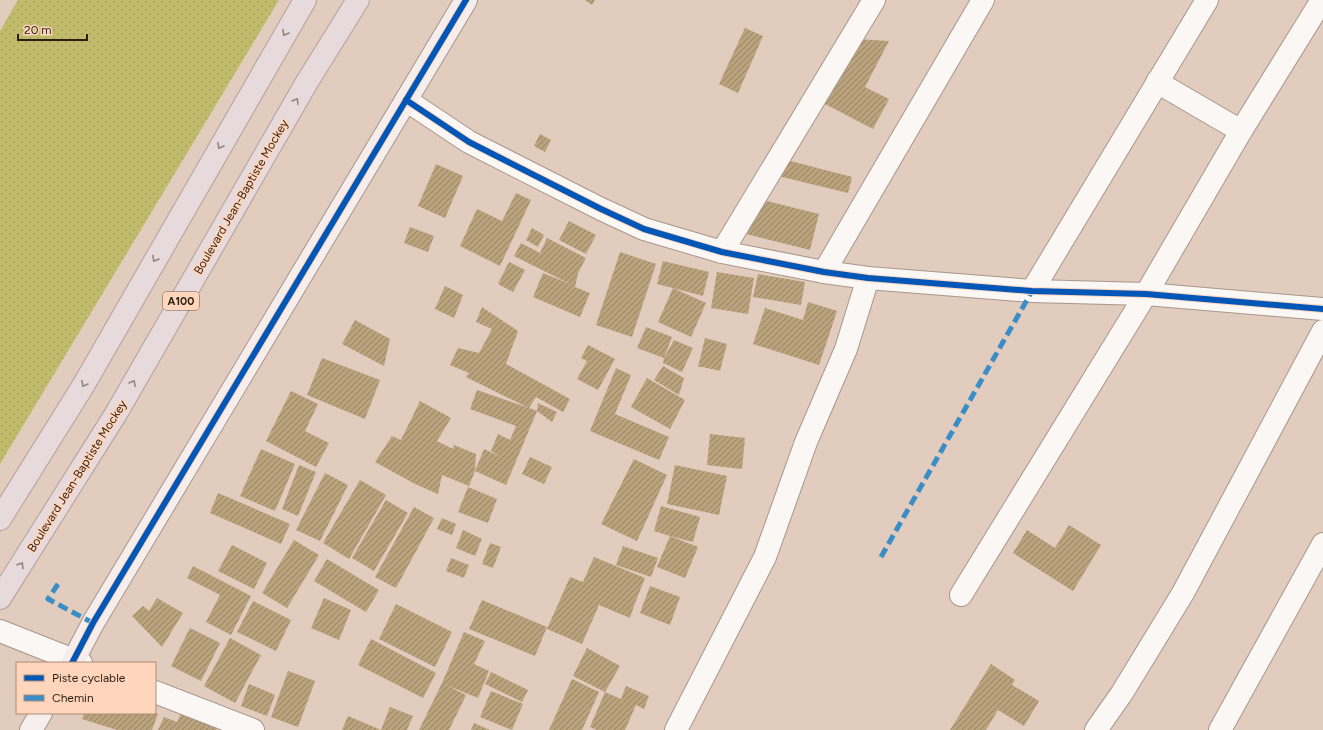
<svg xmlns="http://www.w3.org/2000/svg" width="1323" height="730" viewBox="0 0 1323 730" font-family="Figtree,sans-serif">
<defs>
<pattern id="park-dots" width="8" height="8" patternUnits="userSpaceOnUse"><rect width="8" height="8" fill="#c0bc6c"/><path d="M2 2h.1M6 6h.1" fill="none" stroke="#a5a15d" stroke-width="1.8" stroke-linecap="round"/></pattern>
<pattern id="building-hatch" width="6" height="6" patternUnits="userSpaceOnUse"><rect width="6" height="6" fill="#baa27d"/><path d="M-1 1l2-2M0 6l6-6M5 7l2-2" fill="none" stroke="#988365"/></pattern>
</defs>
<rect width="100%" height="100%" fill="#e2ccbd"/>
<polygon fill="url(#park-dots)" points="18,0 279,0 0,464 0,31"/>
<g fill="url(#building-hatch)">
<polygon points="585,0 595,0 592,5"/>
<polygon points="745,28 763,36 738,93 719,84"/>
<polygon points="857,39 889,41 865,87 889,99 873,129 823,103"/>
<polygon points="540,134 551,140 545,152 534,146"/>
<polygon points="779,158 852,177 848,193 770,174"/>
<polygon points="436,164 463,176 445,218 418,206"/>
<polygon points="516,193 531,200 500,266 460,246 477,209 502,221"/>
<polygon points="755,198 819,214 810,250 746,234"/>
<polygon points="569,221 596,235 586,254 559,240"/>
<polygon points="410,227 434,236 428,252 404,243"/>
<polygon points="532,228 544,235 538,247 526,240"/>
<polygon points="547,238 586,258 578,273 575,287 590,293 580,317 533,297 543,273 570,284 514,256 521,243 540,253"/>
<polygon points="620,252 656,264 632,337 596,325"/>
<polygon points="663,261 709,272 703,296 673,288 706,303 691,337 658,322 673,288 657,284"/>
<polygon points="509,262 525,270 513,292 498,284"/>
<polygon points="717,272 754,278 748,314 711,308"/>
<polygon points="758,274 805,282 801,305 753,297"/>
<polygon points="445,286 463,295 454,318 435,309"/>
<polygon points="808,302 837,311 819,365 753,344 765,308 803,320"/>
<polygon points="482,307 518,331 506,364 570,399 563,412 536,397 529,408 537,411 506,485 475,471 469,486 442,475 438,494 415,484 375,462 392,436 401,440 420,401 451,418 437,441 453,449 454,445 476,454 475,471 484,449 501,457 491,451 498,434 510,440 516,426 470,409 477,390 529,408 466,377 469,373 450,365 458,348 479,353 492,329 476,322"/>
<polygon points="355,320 390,339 384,366 342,344"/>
<polygon points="646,327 672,337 664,358 637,348"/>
<polygon points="705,338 727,344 720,371 703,367 698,367"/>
<polygon points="674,340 693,348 682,372 663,363 664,358"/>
<polygon points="588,345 615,359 598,390 577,379 587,361 581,358"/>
<polygon points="322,358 380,380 365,419 307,395"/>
<polygon points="663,366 684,378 679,395 654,380"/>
<polygon points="616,368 631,375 615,414 669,437 659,460 590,431"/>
<polygon points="647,378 685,400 670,429 631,407"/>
<polygon points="291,391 318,404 305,431 329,443 316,467 266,441"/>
<polygon points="538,403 557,412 552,422 537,411"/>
<polygon points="710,434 745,438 742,469 707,465"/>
<polygon points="261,449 295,464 275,511 240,496"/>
<polygon points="530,457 552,467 544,484 522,474"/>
<polygon points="634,459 667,475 637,541 601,524"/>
<polygon points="299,465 316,472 298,516 282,509"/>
<polygon points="675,465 727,476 719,515 667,504"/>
<polygon points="325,473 348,485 320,541 296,530"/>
<polygon points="360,480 386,495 349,559 323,543"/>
<polygon points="468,487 497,499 488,523 458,512"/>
<polygon points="218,493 290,524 281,544 210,513"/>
<polygon points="386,500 408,513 374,571 352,558"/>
<polygon points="661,506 700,517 693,542 670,536 698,547 685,578 657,567 670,536 654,531"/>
<polygon points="414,507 434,518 396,588 375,577"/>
<polygon points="442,518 456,524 452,535 437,529"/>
<polygon points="1069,525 1101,545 1073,591 1013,553 1027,530 1055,548"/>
<polygon points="463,530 482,539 475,556 456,548"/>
<polygon points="294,540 319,555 287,608 262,593"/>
<polygon points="490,543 501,547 493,568 482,564"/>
<polygon points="232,545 267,563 254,589 218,571"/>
<polygon points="623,546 658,558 651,577 616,565"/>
<polygon points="594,557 645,578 635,603 630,618 599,605 582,644 547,629 570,577 583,582"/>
<polygon points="451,558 469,565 464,578 446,571"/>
<polygon points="327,559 379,590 366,612 314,581"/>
<polygon points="193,566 251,596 231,635 206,622 220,595 187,578"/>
<polygon points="650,586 680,597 670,625 640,613"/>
<polygon points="157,598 183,613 162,647 132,616 143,606 149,611"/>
<polygon points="324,598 351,610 339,640 311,628"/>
<polygon points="482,600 547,627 535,656 469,629"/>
<polygon points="253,601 291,620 276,651 237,632"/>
<polygon points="396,604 452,632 435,667 379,639"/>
<polygon points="190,628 220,643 201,681 171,666"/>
<polygon points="464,632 485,641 474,664 489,671 478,698 446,685 466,695 449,730 419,730 442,683"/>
<polygon points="230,638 261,655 235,703 204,686"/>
<polygon points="371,639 436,673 423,698 358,665"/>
<polygon points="587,648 620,666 605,692 573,676"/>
<polygon points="991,664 1015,680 1012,685 1039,701 1024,726 998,710 986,730 950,730"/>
<polygon points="288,671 315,681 298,727 271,717"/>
<polygon points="491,672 528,690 522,702 485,684"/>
<polygon points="572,679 599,692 582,730 549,730"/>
<polygon points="249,684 275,695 267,716 241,706"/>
<polygon points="626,686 649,696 644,709 636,705 625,730 597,730 590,727 605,692 621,699"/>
<polygon points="491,691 523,704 512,730 480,717"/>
<polygon points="390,707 413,716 407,730 342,730 348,716 381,730"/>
<polygon points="183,709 219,724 216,730 158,730 164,717 177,722"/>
<polygon points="84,713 155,713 158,714 152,730 117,730 82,719"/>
<polygon points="474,723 490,730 471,730"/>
</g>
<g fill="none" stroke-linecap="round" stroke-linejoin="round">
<g stroke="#a7978b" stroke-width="24">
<g id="street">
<polyline points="1157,82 1241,131"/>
<polyline points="406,100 469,142 601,209 644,229 722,252 824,272 868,278 1032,291 1146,294 1323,309"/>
<polyline points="722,252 874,0"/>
<polyline points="824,272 983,0"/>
<polyline points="1032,291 1207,0"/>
<polyline points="961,595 1146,294 1241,131 1322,0"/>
<polyline points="0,631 81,663"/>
<polyline points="155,692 253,730"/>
<polyline points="676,730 765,557 806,442 846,349 868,278"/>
<polyline points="1096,730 1122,693 1183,593 1323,331"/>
<polyline points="1220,730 1323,544"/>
</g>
</g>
<g stroke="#a7978b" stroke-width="24">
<g id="secondary">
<polyline points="72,663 93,623 466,0"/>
<polyline points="31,730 41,713"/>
</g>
</g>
<g stroke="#b49f9b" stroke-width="24">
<g id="highway">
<polyline points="0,519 83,386 305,0"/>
<polyline points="0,598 117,412 307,82 358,0"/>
</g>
</g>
<use href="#street" stroke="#fbf7f5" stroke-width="22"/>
<use href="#secondary" stroke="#f5eeed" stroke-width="22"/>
<use href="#highway" stroke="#e7dadc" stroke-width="22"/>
<g stroke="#3b8dc8" stroke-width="5" stroke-dasharray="10 5" stroke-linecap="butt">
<polyline points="881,557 1032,291"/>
<polyline points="58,584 48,599 93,623"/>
</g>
<g stroke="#ffd5bb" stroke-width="8">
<g id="cycleway">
<polyline points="406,100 469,142 601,209 644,229 722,252 824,272 868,278 1032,291 1146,294 1323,309"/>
<polyline points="72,663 93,623 466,0"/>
</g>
</g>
<use href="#cycleway" stroke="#0057b8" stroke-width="6"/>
</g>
<defs><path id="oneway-chevron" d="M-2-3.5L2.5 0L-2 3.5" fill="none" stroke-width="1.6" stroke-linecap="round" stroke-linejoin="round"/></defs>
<g stroke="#938582">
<use href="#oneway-chevron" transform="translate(285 33) rotate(120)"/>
<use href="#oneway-chevron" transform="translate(296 101) rotate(-60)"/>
<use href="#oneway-chevron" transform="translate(220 146) rotate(120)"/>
<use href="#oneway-chevron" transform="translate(155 259) rotate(120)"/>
<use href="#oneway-chevron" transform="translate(133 383) rotate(-60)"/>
<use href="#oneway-chevron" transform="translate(84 384) rotate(120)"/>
<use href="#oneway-chevron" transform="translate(21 565) rotate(-58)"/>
</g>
<g text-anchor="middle" stroke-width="3.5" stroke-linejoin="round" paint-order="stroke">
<rect fill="#ffd5bb" stroke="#6c5546" stroke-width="1" x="163" y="292" width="36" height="18" rx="3"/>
<g font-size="11" font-weight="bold" fill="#2d1e14">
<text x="181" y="305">A100</text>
</g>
<g font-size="12" fill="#2d1e14" stroke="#ffd5bb">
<text transform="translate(241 197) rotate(-60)" y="4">Boulevard Jean-Baptiste Mockey</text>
<text transform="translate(77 476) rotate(-58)" y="4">Boulevard Jean-Baptiste Mockey</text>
</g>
</g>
<rect x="16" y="662" width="140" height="52" fill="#ffd5bb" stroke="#ab8c78"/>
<rect x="24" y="675" width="20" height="6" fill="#0057b8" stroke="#ab8c78"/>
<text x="52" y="682" font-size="12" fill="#2d1e14">Piste cyclable</text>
<rect x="24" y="695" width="20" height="6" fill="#3b8dc8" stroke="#ab8c78"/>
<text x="52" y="702" font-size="12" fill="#2d1e14">Chemin</text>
<path d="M18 34v6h69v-6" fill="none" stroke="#2d1e14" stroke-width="2"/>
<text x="24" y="34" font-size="12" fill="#2d1e14" stroke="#ffd5bb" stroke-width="3" paint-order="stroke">20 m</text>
</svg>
